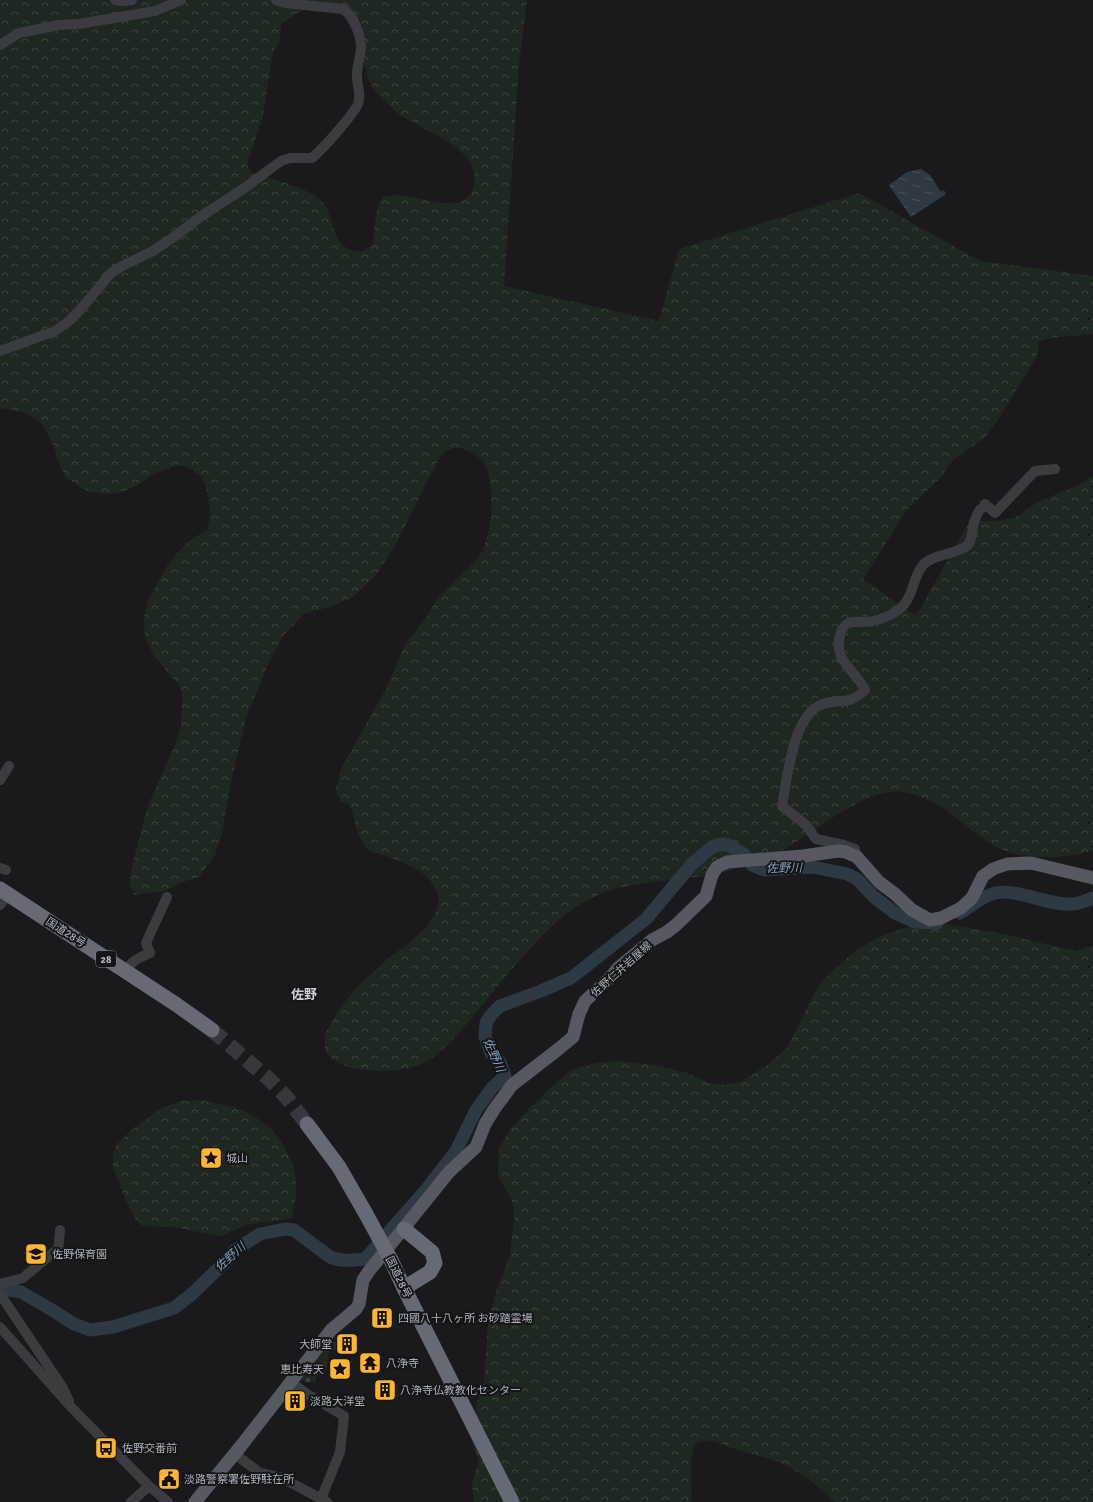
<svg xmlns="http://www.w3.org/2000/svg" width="1093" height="1502" viewBox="0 0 1093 1502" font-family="Signika,'Noto Sans JP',sans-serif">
<defs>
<pattern id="forest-crowns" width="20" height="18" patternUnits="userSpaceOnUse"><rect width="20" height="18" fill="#1f2820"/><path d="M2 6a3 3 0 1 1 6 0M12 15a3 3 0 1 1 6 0" fill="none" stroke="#3d453e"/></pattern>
<pattern id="cemetery-stones" width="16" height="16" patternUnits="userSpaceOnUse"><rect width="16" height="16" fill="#1f2820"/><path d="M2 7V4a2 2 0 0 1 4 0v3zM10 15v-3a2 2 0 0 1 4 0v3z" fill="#3d453e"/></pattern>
<pattern id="water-ripples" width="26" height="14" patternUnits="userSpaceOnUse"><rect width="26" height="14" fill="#2e3a43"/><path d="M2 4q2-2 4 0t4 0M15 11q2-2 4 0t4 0" fill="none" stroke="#4a545c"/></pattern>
</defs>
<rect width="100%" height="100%" fill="#1a1a1d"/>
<g fill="url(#forest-crowns)" fill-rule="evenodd">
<path d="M0,0H527L519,63L504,286L659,321L679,249L859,193L980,261L1093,276V334L1050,338L1039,341L1037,356L999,418L985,437L952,461L940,478L907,510L863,579L916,616L970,521H995L1014,518L1040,501L1079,485L1093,476V850C1068,860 1022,860 997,847C962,829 946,799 903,792C863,785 806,842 769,857C746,867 721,874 696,877C668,881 621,883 596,896C585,901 571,909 562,917C535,941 510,971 487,999C469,1021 452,1044 429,1060C408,1074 355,1075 334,1060C331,1058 328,1054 325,1051V1034L341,1007L355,989L391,956L411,942L428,925L438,908L439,900L437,892L430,880L419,870L390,857L372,852L364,845L358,834L352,810L348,804L341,802L337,794L336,788L341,769L387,687L405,644L426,618L437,599L474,562L483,551L489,530L491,516V491L489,475L484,462L473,453L461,448H453L445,451L439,459L420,495L398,541L376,575L353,597L335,605L304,614L283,636L269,662L246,718L231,781L222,833L215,855L199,877L182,882L165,891L134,895L130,886V876L139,838L149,803L175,745L181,725L182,708V693L178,684L154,656L145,637L144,618L148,600L167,566L185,544L208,529L210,514L208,493L202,477L190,468L178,465L153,474L138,485L122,492L109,494L89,492L66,478L58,462L54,447L44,427L38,420L23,412L0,408ZM310,6C317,8 326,8 334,11C357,19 362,62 370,82C374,91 382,98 389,105C393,108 396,112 400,115C423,131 483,148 474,186C466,216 426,199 407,196C398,195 391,195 383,197C374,212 375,227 373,244C368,249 363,253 355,251C327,245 337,212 318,198C303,187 270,178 252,173L247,165L263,115L273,52L280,41L281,23Z"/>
<path d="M934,922L1003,934L1076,951L1093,945V1502H834C817,1484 797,1469 774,1460C764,1456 752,1455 741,1451C725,1446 711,1436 695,1444C688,1462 693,1483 691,1502H474L472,1483L479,1461L472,1443L476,1405L484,1381L488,1323L495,1295L510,1255L514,1221V1208L511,1198L498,1176L499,1148L510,1130L524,1114L551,1087L572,1070L597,1063L618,1061L653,1065L687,1073L709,1083L726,1085L742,1081L766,1066L786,1049L797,1029L808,1005L822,981L854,952L879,937L910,926Z"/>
<path d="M200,1100C214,1103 228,1105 241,1110C254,1115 270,1126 278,1137C286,1147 296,1169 296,1182C297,1194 295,1206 292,1218L246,1225L220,1236L173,1227L143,1226L135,1219L124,1196L113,1168V1154L117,1144L134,1128L162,1108L180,1101Z"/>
</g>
<polygon fill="url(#cemetery-stones)" points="329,1341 339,1343 337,1350 330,1349 325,1376 317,1375 315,1383 302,1381 301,1377"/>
<polygon fill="url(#water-ripples)" points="921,169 930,175 941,192 944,190 946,194 911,217 889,185 907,172"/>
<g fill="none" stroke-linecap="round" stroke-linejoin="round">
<g stroke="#2e3a43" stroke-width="13">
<path d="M960,913C971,906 983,896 995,893C1016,888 1049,906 1072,904C1079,904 1087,900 1093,898"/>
<path d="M0,1291L4,1289L21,1292L52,1310L74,1324L90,1330L113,1327L174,1308L192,1294L225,1262L235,1250L260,1234L285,1229L294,1230L330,1257C341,1262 353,1260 365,1259L425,1191L456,1151L476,1110L492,1088L505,1076L500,1062L491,1053L485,1037L486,1023L491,1015L500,1006L541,991L571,978L646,919L692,864L712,847L721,844L728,845L744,854L752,865L764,870L813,867L847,874L857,879L874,897L895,913L915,922L937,923"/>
</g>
<polyline stroke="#37383d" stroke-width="15" stroke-dasharray="15 8" stroke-linecap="butt" points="212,1030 270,1080 287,1098 307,1124"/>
<g stroke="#3a3c42" stroke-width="10">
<polyline points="115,0 123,1 132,0"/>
<polyline points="0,45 19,33 59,25 79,24 155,11 181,0"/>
<path d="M0,351L55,331L68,322L80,310L111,273L124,265L153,251L178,234L200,217L246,187L281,161L290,158H312C322,150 353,115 358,104C362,93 356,84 357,74C357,65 361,56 361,46C361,36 353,14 343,9L285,3L276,0"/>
<polyline points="0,780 9,766"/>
<path d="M855,852V849L844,845L816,839L806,825L782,806C787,779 793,713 823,704C840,698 849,706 865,690C855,669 831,660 841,632C843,627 845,624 849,623C853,621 860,622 864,622C874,622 885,618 894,613C915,601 910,581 923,565C934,553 957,555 968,545C973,539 972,529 974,522C976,519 977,513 979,511C981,508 984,508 985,504L995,513L1035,471L1055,469"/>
<polyline points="0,868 6,870"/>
<polyline points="0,905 8,894"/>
<path d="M125,971C132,961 138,958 150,953L146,943L167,897"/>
<polyline points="0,1284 23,1278 54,1252 58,1252 60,1230"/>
<polyline points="0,1294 63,1388 69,1401"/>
<polyline points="0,1327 71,1407 149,1486 168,1502"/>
<polyline points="291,1382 307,1394 344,1416 340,1452 321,1499"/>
<polyline points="235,1454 260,1473 282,1478 327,1502"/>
<polyline points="131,1502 149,1486"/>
</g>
<polyline stroke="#565961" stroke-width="13" points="195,1502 241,1446 331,1330 356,1309 359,1304 363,1280 369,1271 449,1172 476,1147 485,1124 495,1108 512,1085 556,1051 573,1037 579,1014 585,1001 609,979 618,968 652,940 667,932 676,925 706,896 712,875 717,867 727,862 803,856 838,851 846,852 857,857 879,882 895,894 912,910 930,920 941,918 961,908 972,898 983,876 993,869 1007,864 1031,863 1093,878"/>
<g stroke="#666a74" stroke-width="15">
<polyline points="0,889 177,1005 212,1030"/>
<polyline points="307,1124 339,1167 366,1214"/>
<polyline points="404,1229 432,1252 435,1263 430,1272 404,1288"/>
<polyline points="391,1260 404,1288 512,1502"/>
</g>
<polyline stroke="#666a74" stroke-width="15" points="366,1214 391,1260"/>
</g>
<defs>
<g id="sight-square" transform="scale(1.15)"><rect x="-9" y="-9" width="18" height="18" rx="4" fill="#ffb62f" stroke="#151518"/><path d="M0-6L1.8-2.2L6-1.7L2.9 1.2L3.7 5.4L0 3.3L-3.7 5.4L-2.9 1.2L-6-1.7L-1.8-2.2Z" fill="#111"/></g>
<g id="school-square" transform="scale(1.15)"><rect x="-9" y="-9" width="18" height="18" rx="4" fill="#ffb62f" stroke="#151518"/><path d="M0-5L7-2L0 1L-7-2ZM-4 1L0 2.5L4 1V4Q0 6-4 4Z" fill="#111"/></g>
<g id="building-square" transform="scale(1.15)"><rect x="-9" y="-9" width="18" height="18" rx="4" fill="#ffb62f" stroke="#151518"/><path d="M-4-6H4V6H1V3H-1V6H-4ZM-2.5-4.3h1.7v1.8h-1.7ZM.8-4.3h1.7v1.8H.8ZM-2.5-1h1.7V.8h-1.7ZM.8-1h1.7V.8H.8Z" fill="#111"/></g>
<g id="temple-square" transform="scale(1.15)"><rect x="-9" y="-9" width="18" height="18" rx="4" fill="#ffb62f" stroke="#151518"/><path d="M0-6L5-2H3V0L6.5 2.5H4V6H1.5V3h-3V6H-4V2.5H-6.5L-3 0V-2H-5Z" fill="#111"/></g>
<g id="bus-square" transform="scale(1.15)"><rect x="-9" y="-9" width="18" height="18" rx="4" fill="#ffb62f" stroke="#151518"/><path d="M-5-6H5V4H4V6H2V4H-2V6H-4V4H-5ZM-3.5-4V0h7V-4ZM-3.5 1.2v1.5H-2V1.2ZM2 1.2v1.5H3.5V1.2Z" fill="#111"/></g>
<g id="civic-square" transform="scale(1.15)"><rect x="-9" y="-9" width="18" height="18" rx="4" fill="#ffb62f" stroke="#151518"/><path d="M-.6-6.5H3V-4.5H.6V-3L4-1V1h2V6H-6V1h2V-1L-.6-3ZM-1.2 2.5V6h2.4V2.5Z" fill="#111"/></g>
</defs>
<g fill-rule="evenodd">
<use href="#sight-square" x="211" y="1158"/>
<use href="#school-square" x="36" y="1254"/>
<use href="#building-square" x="382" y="1318"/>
<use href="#building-square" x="347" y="1344"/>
<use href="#temple-square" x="370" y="1363"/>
<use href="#sight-square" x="340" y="1369"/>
<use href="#building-square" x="385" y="1390"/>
<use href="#building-square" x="295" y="1401"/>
<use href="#bus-square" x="106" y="1448"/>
<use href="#civic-square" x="169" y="1479"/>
</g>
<g text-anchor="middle" stroke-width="4" stroke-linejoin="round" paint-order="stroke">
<rect fill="#151518" stroke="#7e828c" stroke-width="1" x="96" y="951" width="20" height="16" rx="3"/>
<g font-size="10" font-weight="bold" fill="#abb1bd">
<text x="106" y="963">28</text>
</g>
<g font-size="11" fill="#abb1bd" stroke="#151518">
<text transform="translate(66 932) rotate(33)" y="4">国道28号</text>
<text transform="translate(621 969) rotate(-42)" y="4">佐野仁井岩屋線</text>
<text transform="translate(399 1277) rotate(64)" y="4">国道28号</text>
</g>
<g font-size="11" fill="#abb1bd" stroke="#151518" text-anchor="start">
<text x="226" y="1162">城山</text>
<text x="52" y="1258">佐野保育園</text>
<text x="398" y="1322">四國八十八ヶ所 お砂踏霊場</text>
<text x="332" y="1348" text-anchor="end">大師堂</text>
<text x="386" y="1367">八浄寺</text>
<text x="324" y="1373" text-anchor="end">恵比寿天</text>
<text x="400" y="1394">八浄寺仏教教化センター</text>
<text x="310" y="1405">淡路大洋堂</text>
<text x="122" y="1452">佐野交番前</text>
<text x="184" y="1483">淡路警察署佐野駐在所</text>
</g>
<g font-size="12" font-style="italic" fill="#7fa0bb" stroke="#151518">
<text transform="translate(784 868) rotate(-1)" y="4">佐野川</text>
<text transform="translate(494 1055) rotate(66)" y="4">佐野川</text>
<text transform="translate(230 1257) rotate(-42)" y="4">佐野川</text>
</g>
<g font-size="13" font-weight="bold" fill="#cdd0d9" stroke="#151518">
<text x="304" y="999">佐野</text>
</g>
</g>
</svg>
